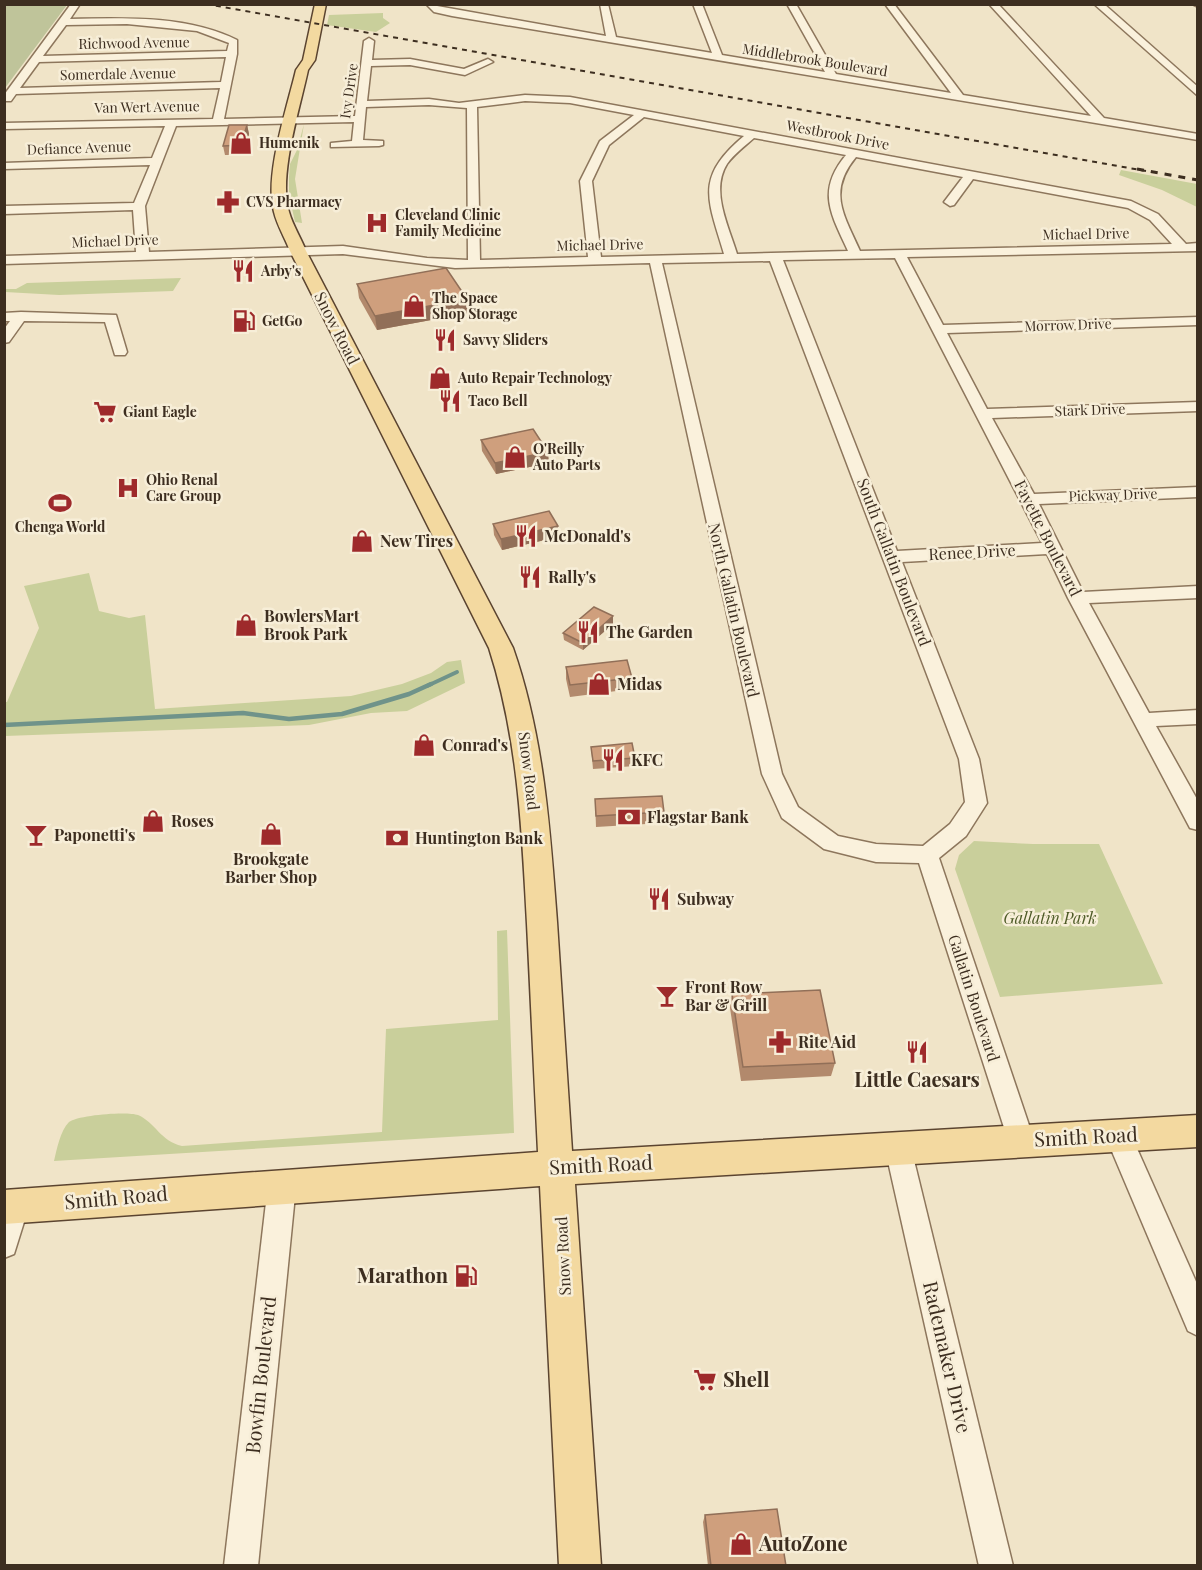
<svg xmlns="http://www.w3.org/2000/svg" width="1202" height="1570" viewBox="0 0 1202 1570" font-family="'Playfair Display',serif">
<rect width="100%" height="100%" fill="#f0e4c8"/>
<g fill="#c9cf9b">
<polygon points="383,13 383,18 390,23 376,32 327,25 329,15"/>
<polygon points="304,124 295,179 302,223 295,222 289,195 289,177 290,164 297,150"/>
<polygon points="1121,170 1197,184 1197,207 1162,190 1119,175"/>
<polygon points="181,278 173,291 59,295 5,292 5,289 16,289 27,283"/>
<polygon points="89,573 99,611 129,618 145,615 155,709 351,696 402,684 431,673 447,662 461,660 465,683 407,711 371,713 309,725 5,736 5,702 7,702 39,628 24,586"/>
<polygon points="974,841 1033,844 1099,844 1163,984 1000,997 955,869 959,855"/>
<path d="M507,930L514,1133L54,1161C57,1149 60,1131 69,1122C78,1115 127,1111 138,1115C156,1123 160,1141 182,1146L382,1132L386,1029L498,1020L497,931Z"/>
</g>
<polygon fill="#bfc49a" points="5,4 67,5 5,88 4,5"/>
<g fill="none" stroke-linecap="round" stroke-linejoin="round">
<polyline stroke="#6f938a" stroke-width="4" points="427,686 457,672"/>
<polyline stroke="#6f938a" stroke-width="4.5" points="4,725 243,713 289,719 342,714 409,694 431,684"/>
<g stroke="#8d765c" stroke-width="3">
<g id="minor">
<path d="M71,4H80L70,19C125,18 186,15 237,40V54L224,119L355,116L364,41L369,38L374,41L372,60L410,59L464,69L488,59L493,62L465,75L410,65L371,66L367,101L429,99L459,103L525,95L570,97L1131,201L1158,214L1186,244L1198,243V251L907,257L943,325L1198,317V325L947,333L987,409L1198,402V411L992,418L1034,494L1198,487V497L1039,504L1083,592L1198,586V598L1089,603L1149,713L1198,710V724L1156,726L1198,801V830L1190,828L1068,598L1047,554L902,562L979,759L987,803L966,836L939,858L1034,1140L1030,1149L1021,1153L1012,1149L1008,1140L919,863L876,862L824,849L782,818L762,774L650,263L455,268L343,254L4,264V256L136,252L133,210L4,214V206L134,203L150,165L4,169V163L152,158L165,126L4,129V123L213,119L220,88L16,94L11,101H4V95ZM127,24L197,31L229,43L227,51L43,56L66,25ZM226,57L221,82L20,88L39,62ZM525,101L570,103L634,115L600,141L580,181L588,257L480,260L477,107ZM429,105L467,108L468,260L427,258L343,246L149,252L145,206L176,126L354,122L352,141L331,143V147L379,146L383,145V141L363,140L366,107ZM644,117L744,136C694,178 708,199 724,254L601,257L592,181L609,145ZM754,138L846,155C816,191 831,214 848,251L737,254C729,227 710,191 727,164C734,154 745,146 754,138ZM856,157L963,177L944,202L950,206L954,205L973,179L1128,208L1150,220L1172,244L860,251C844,215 827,192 856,157ZM895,258L1042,543L897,551L783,260ZM770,261L959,759L965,802L950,824L923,846L876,844L838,836L798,807L782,774L662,263Z"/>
<polygon points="426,4 606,36 600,4 608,4 616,37 712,53 693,4 702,4 722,55 825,72 787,4 796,4 836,74 951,93 885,4 894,4 963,95 1091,116 989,4 998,4 1104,118 1198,134 1198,140 452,16 434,12"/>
<polygon points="1094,4 1104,4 1198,87 1198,96"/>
<polygon points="1192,4 1198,4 1198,7"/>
<polygon points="21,312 116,315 127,352 125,355 115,355 105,322 24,321 9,342 4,343 4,329 10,321 4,321 4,313"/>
<polygon points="1118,1123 1127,1126 1198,1286 1198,1336 1188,1331 1105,1135 1109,1126"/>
<polygon points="898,1135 907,1139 911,1148 1013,1566 979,1566 885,1148 889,1139"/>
<polygon points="282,1172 292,1176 296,1185 258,1566 224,1566 268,1185 272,1176"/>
<polygon points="15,1192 25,1196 29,1206 14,1254 4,1258 4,1198"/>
</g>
</g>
<g stroke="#5b4430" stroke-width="3">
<path id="major" d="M315,4H326L315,60L308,70C300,108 278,176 289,212C293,226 301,238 306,251L513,648C544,737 550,829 557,922C562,998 567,1075 572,1151L1198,1115V1147L575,1184L601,1566H559L540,1186L4,1224V1190L538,1152C534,1076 531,1000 527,924C522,830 518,738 489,648L290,251C285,238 277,225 274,212C264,176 287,108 296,70L303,60Z"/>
</g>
<use href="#minor" fill="#faf1dc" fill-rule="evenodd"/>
<use href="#major" fill="#f3d9a0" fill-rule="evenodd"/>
<polyline stroke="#3d2e20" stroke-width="2" stroke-dasharray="5 5" stroke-linecap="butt" points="206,4 1146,171"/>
<polyline stroke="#3d2e20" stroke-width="3" stroke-dasharray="7 7" stroke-linecap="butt" points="1137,169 1198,180"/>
</g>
<g fill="#b2896c">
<polygon points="247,125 249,134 243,155 225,155 223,146"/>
<polygon points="357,284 467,299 469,313 377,330 359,298"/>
<polygon points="481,440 549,463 496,474 482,451"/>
<polygon points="493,524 558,537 502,550 494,535"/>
<polygon points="613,624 583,650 564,640 563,633"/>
<polygon points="566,667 632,678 632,689 570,697 566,679"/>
<polygon points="591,747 635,758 635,766 593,769"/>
<polygon points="595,799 664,812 663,823 596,827"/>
<polygon points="732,994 835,1063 831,1076 741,1081 730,1008"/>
<polygon points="705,1515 786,1566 708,1566 703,1522"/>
</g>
<g fill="#916f58">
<polygon points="247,125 249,134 243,155 241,145"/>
<polygon points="467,299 469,313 377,330 375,316"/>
<polygon points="548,452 549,463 496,474 495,463"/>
<polygon points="558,526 558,537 502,550 501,539"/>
<polygon points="613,616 613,624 583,650 583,643"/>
</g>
<g fill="#cf9f7d" stroke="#916f58" stroke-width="1.5">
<polygon points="229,125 247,125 241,145 223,146"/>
<polygon points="446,268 467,299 375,316 357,284"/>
<polygon points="533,429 548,452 495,463 481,440"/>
<polygon points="549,511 558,526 501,539 493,524"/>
<polygon points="594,607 613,616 583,643 563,633"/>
<polygon points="627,660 632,678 570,685 566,667"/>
<polygon points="632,743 635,758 593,761 591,747"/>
<polygon points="662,796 664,812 596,816 595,799"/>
<polygon points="820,990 835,1063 743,1067 732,994"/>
<polygon points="777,1509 786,1566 711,1566 705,1515"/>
</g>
<defs>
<g id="shop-bare" transform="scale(1.8)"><path d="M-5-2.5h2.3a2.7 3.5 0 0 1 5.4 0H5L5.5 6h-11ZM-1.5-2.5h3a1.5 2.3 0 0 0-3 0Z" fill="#9e2a2b" stroke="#f7eed8" stroke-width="2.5" paint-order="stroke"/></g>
<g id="pharmacy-bare" transform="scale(1.8)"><path d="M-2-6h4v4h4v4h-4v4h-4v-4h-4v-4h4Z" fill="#9e2a2b" stroke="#f7eed8" stroke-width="2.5" paint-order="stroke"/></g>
<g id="hospital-bare" transform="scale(1.8)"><path d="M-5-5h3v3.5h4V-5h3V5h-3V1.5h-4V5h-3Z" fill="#9e2a2b" stroke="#f7eed8" stroke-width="2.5" paint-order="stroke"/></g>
<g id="restaurant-bare" transform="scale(1.8)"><path d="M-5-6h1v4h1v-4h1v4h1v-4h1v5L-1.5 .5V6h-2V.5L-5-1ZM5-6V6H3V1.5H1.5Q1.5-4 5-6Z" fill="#9e2a2b" stroke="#f7eed8" stroke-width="2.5" paint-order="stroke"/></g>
<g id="fuel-bare" transform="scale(1.8)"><path d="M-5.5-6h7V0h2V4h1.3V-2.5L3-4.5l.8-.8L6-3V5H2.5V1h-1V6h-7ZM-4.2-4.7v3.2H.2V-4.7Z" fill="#9e2a2b" stroke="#f7eed8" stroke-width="2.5" paint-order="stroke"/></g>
<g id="supermarket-bare" transform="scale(1.8)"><path d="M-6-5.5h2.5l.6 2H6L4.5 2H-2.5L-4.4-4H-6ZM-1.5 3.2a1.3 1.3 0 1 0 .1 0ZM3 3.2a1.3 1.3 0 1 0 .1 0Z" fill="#9e2a2b" stroke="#f7eed8" stroke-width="2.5" paint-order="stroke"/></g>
<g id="stadium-bare" transform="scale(1.8)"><path d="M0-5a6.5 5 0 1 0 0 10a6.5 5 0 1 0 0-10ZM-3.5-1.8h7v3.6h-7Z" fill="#9e2a2b" stroke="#f7eed8" stroke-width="2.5" paint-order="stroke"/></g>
<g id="bank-bare" transform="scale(1.8)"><path d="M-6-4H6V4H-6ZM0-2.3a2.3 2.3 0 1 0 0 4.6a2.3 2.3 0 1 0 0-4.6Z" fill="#9e2a2b" stroke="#f7eed8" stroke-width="2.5" paint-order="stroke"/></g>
<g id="bar-bare" transform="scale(1.8)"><path d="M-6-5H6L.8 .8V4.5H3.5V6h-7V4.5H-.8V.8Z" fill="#9e2a2b" stroke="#f7eed8" stroke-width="2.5" paint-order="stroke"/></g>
</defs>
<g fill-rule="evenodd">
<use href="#shop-bare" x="241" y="143"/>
<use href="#pharmacy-bare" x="228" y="202"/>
<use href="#hospital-bare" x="377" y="223"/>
<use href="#restaurant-bare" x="243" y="271"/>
<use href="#shop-bare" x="414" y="306"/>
<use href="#fuel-bare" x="244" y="321"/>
<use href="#restaurant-bare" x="445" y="340"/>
<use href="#shop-bare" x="440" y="378"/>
<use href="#restaurant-bare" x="450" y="401"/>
<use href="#supermarket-bare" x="105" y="412"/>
<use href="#shop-bare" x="515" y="457"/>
<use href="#hospital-bare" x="128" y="488"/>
<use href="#stadium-bare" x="60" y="503"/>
<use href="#restaurant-bare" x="526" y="536"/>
<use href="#shop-bare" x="362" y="541"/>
<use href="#restaurant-bare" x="530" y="577"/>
<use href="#shop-bare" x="246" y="625"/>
<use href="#restaurant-bare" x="588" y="632"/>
<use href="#shop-bare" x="599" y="684"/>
<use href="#shop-bare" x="424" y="745"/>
<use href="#restaurant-bare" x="613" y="760"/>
<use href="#bank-bare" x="629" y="817"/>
<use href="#shop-bare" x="153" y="821"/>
<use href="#shop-bare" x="271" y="834"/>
<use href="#bar-bare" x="36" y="835"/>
<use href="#bank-bare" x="397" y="838"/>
<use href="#restaurant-bare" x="659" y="899"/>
<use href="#bar-bare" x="667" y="996"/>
<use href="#pharmacy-bare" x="780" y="1042"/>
<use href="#restaurant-bare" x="917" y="1052"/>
<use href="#fuel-bare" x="466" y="1276"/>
<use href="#supermarket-bare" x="705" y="1380"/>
<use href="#shop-bare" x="741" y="1544"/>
</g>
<g text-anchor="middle" stroke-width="5" stroke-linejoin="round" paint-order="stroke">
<g font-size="14" fill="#3d2e20" stroke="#f7eed8">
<text transform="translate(134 43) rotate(-1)" y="5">Richwood Avenue</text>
<text transform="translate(815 60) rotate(9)" y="5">Middlebrook Boulevard</text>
<text transform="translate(118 74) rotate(-1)" y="5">Somerdale Avenue</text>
<text transform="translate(349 91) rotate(-82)" y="5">Ivy Drive</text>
<text transform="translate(147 107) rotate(-1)" y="5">Van Wert Avenue</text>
<text transform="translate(838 135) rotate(11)" y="5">Westbrook Drive</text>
<text transform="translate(79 148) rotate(-2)" y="5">Defiance Avenue</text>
<text transform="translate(1086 234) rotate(-1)" y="5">Michael Drive</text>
<text transform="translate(115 241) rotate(-2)" y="5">Michael Drive</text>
<text transform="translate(600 245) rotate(-1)" y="5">Michael Drive</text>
<text transform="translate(1068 325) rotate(-2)" y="5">Morrow Drive</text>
<text transform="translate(1090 410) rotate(-2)" y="5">Stark Drive</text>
<text transform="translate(1113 495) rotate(-2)" y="5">Pickway Drive</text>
</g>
<g font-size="14" font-weight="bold" fill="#3d2e20" stroke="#f7eed8" text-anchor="start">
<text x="259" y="148">Humenik</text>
<text x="246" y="207">CVS Pharmacy</text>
<text x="395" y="220">Cleveland Clinic<tspan x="395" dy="16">Family Medicine</tspan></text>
<text x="261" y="276">Arby's</text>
<text x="432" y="303">The Space<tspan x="432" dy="16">Shop Storage</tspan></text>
<text x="262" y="326">GetGo</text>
<text x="463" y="345">Savvy Sliders</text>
<text x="458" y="383">Auto Repair Technology</text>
<text x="468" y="406">Taco Bell</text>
<text x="123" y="417">Giant Eagle</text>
<text x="533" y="454">O'Reilly<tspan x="533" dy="16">Auto Parts</tspan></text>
<text x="146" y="485">Ohio Renal<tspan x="146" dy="16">Care Group</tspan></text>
<text x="60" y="532" text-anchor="middle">Chenga World</text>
</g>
<g font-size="16" fill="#3d2e20" stroke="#f7eed8">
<text transform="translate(337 328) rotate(63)" y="6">Snow Road</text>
<text transform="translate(1048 538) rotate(63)" y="6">Fayette Boulevard</text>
<text transform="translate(972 552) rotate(-3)" y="6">Renee Drive</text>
<text transform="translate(894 562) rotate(69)" y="6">South Gallatin Boulevard</text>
<text transform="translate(734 610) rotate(77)" y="6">North Gallatin Boulevard</text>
<text transform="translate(529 771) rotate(83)" y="6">Snow Road</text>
<text transform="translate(974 998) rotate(72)" y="6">Gallatin Boulevard</text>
<text transform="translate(563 1256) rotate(-93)" y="6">Snow Road</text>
</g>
<g font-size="16" font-weight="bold" fill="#3d2e20" stroke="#f7eed8" text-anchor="start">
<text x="544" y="542">McDonald's</text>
<text x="380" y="547">New Tires</text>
<text x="548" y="583">Rally's</text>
<text x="264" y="622">BowlersMart<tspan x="264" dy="18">Brook Park</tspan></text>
<text x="606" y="638">The Garden</text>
<text x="617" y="690">Midas</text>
<text x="442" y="751">Conrad's</text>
<text x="631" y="766">KFC</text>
<text x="647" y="823">Flagstar Bank</text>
<text x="171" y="827">Roses</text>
<text x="54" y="841">Paponetti's</text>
<text x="415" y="844">Huntington Bank</text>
<text x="271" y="865" text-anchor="middle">Brookgate<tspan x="271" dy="18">Barber Shop</tspan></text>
<text x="677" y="905">Subway</text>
<text x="685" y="993">Front Row<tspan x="685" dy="18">Bar &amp; Grill</tspan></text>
<text x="798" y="1048">Rite Aid</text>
</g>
<g font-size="16" font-style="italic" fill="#4d5a26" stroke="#f7eed8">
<text x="1050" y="924">Gallatin Park</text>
</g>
<g font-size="20" font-weight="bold" fill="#3d2e20" stroke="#f7eed8" text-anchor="start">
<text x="917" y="1087" text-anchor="middle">Little Caesars</text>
<text x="448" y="1283" text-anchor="end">Marathon</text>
<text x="723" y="1387">Shell</text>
<text x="759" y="1551">AutoZone</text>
</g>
<g font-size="20" fill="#3d2e20" stroke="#f7eed8">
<text transform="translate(1086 1137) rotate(-3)" y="7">Smith Road</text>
<text transform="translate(601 1165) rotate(-3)" y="7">Smith Road</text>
<text transform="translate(116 1198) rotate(-5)" y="7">Smith Road</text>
<text transform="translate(947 1357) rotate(77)" y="7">Rademaker Drive</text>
<text transform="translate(261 1375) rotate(-84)" y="7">Bowfin Boulevard</text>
</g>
</g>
<rect width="1202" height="1570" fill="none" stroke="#3d2e20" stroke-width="12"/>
</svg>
